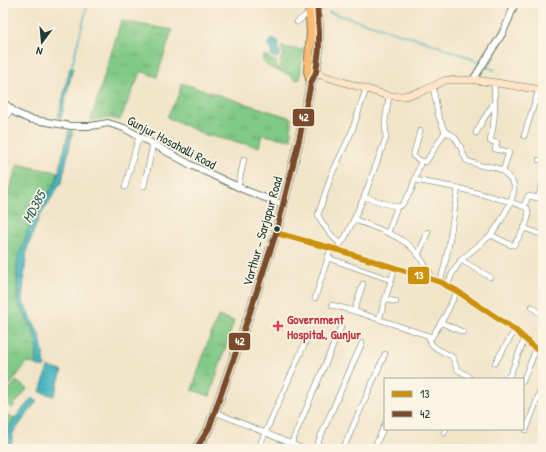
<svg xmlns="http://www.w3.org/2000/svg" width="546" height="452" viewBox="0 0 546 452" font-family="'Patrick Hand',sans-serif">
<defs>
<pattern id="grass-tufts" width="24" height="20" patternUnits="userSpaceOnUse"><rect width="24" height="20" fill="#80c986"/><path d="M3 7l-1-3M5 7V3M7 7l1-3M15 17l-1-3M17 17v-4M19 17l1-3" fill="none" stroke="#68a46e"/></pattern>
<pattern id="park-dots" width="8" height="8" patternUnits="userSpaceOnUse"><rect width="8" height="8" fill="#80c986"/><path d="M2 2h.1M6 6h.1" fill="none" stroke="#68a46e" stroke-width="1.8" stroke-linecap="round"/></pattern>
<pattern id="water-ripples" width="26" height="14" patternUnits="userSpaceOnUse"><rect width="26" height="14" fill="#46b5bd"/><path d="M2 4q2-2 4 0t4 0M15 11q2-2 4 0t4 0" fill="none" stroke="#3a949a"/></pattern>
</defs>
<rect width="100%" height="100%" fill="#fcf5e5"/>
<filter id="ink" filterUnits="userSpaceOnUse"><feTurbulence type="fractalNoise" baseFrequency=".025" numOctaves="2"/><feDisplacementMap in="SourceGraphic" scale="8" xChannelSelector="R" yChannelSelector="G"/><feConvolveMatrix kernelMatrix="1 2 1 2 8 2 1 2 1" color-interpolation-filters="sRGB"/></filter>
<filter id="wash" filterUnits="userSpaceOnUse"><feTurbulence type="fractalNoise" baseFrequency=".012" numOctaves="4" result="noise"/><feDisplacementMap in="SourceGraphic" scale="16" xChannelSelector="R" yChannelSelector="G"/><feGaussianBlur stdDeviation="0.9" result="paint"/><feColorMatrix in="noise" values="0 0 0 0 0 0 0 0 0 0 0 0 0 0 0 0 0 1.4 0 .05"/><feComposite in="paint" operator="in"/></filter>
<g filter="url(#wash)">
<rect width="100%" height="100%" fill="#f1e5c9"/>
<g fill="url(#grass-tufts)" stroke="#50835d">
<polygon points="121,21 172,30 157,77 141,71 120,120 109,118 91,120"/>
<polygon points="181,83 291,118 291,140 262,135 259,147 206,135 167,117 179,95"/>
<polygon points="18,164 34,168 58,172 56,182 47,195 28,229 17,301 34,333 37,350 36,365 27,362 10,385 3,381 3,196 7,196"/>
<polygon points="218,316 234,321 210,396 192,390 206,347"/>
<path d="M3,413L16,418C8,427 5,437 5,449H3Z"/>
</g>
<path fill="url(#park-dots)" stroke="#50835d" d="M281,47L303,50L300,79L296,80C295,79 293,77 291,76C280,69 269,72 262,59L264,56H268L271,60L276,61L277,68L281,67L280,60L284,54Z"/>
<polygon fill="#80c986" stroke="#50835d" points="16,381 27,389 12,408 3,401 3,397"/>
<g fill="url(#water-ripples)" stroke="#327978">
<polygon points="271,40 276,40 279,42 278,49 281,53 279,57 275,58 271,56 272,51 268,45"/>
<polygon points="70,67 73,68 61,119 58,118"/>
<polygon points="69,130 73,131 62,181 39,218 27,249 22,300 40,336 45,365 44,368 36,365 37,350 34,333 17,301 17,262 28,229 47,195 56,182"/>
<polygon points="48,367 62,371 54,396 40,392"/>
<path d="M32,398L37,401L13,433L11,449H5C4,426 18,415 32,398Z"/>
</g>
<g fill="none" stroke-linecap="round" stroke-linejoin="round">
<g stroke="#46b5bd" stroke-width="1.5">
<polyline points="281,3 301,8"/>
<polyline points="329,12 424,41 468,57 481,64"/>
<polyline points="484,66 495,70"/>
<polyline points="71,69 88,3"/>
</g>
</g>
</g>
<g filter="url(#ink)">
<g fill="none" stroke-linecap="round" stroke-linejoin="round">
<g stroke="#687868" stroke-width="6">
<g id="minor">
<polyline points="297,22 306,15 310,17"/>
<path d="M494,83C495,104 496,120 490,141L497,143L495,149L509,152L503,171"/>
<polyline points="433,86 438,115 445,132"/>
<path d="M389,96L385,122L386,138L364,197L354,219C373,228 399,234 414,250C423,259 427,271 435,280"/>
<polyline points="3,123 11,109"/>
<polyline points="420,131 413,156 421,161"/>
<polyline points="476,133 483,120 494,103"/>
<polyline points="524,136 539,89"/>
<polyline points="539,160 543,160"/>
<path d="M415,180L458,188C452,219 450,252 440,282"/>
<polyline points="144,186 153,144"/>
<polyline points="125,187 139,136"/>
<polyline points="238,187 244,159"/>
<path d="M458,188L511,202L527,208C532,220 520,235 514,245H511L491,235"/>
<path d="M364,197L397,207L402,205L411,191L421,161L426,162L445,132C460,136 460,150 467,161L482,166L494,167L503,171L512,181L514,185V190L511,202L499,224L491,235L461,260L452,274L447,286"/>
<polyline points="524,206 528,196 538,198 543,182"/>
<polyline points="524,228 543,235"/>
<polyline points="388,233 397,207"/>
<polyline points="340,244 344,240 354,219"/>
<path d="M338,250L340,244C330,235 324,227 318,215L331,176L352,131L366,89"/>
<polyline points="418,255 428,232"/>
<polyline points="328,258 391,280"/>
<polyline points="461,260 490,277"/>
<polyline points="315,298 331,248"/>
<polyline points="385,299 396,302"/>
<polyline points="332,305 354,311 432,337 446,314 457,291"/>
<polyline points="532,307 543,316"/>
<polyline points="354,311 363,284"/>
<polyline points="379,319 395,268"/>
<polyline points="442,323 463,332"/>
<path d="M429,336C429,348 443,351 451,356C456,360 454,366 458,370C463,373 468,374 470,379"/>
<polyline points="495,363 515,330"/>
<polyline points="505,379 510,375 525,338"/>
<polyline points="523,381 536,349"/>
<polyline points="215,412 304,449"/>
<polyline points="526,430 543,384"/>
<polyline points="444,433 446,429"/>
<polyline points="258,449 309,334"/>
<polyline points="289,449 341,327"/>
<polyline points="315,449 362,343"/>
<polyline points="343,449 385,354"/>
<polyline points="374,449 385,424"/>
</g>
</g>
<g stroke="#687868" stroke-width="8">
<g id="tertiary">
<polyline points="473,80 502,34 508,21 515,3"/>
<polyline points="3,102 16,113 29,119 71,126 91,126 108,123 124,128 191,165 247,191 284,205"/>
<polyline points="276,233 338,250 440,282 457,291 515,330 543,355"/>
</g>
</g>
<g stroke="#687868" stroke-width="8">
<polyline id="secondary" points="311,72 389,96 404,96 421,92 446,80 476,80 543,90"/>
</g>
<g stroke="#687868" stroke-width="10">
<g id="primary">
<polyline points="309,3 311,32 308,71 311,83"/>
<polyline points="196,449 209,428 220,397 247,321 276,233 299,140 311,83 316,72 319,49 319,32 317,3"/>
</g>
</g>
<use href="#minor" stroke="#fff" stroke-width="5"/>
<use href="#tertiary" stroke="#fff" stroke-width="6"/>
<use href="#secondary" stroke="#ffe4c6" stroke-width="7"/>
<use href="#primary" stroke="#febb71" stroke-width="8"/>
<g stroke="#fcf5e5" stroke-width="9">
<polyline id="bus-1" points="276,233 338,250 440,282 457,291 515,330 543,355"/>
</g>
<g stroke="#fcf5e5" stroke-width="9">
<polyline id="bus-2" points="196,449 209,428 220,397 247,321 276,233 299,140 311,83 316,72 319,49 319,32 317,3"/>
</g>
<use href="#bus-1" stroke="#cc910a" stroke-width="6"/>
<use href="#bus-2" stroke="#7a4b2a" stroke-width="6"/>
</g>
</g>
<circle fill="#1f3d34" stroke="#fcf5e5" stroke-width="1.5" cx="277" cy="229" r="3.5"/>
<path fill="#e0444e" stroke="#fcf5e5" stroke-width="1.5" d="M276 320h4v4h4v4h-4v4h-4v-4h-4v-4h4z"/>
<g text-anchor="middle" stroke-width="3.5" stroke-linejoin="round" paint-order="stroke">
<g font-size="13" fill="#1f3d34" stroke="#fcf5e5">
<text transform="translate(172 142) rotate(28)" y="5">Gunjur Hosahalli Road</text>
<text transform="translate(262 231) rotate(-74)" y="5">Varthur - Sarjapur Road</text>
</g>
<g font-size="13" font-weight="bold" fill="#be3a42" stroke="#fcf5e5" text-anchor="start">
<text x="287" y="324">Government<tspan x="287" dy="15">Hospital, Gunjur</tspan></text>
</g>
<g font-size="14" font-style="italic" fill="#2b615d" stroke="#fcf5e5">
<text transform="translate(34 207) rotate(-61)" y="5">MD385</text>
</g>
</g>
<g stroke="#fcf5e5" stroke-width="1.5">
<rect x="292" y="108" width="23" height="19" rx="4" fill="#7a4b2a"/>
<rect x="407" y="266" width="23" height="19" rx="4" fill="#cc910a"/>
<rect x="228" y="332" width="23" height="19" rx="4" fill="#7a4b2a"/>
</g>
<g font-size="11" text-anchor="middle" font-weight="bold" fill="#fff">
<text x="304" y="121">42</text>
<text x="419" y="279">13</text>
<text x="240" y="345">42</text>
</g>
<rect width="546" height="452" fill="none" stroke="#fcf5e5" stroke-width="16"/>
<rect x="384" y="378" width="140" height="52" fill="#fcf5e5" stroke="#a4ab9e"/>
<rect x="392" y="391" width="20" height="6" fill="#cc910a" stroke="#a4ab9e"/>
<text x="420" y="398" font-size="12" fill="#1f3d34">13</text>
<rect x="392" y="411" width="20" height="6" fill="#7a4b2a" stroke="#a4ab9e"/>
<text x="420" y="418" font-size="12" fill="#1f3d34">42</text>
<g transform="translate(42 42) rotate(196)" stroke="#fcf5e5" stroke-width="3" paint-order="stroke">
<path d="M0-3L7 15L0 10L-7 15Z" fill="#1f3d34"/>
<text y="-6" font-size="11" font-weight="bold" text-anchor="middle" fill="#1f3d34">N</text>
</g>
</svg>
